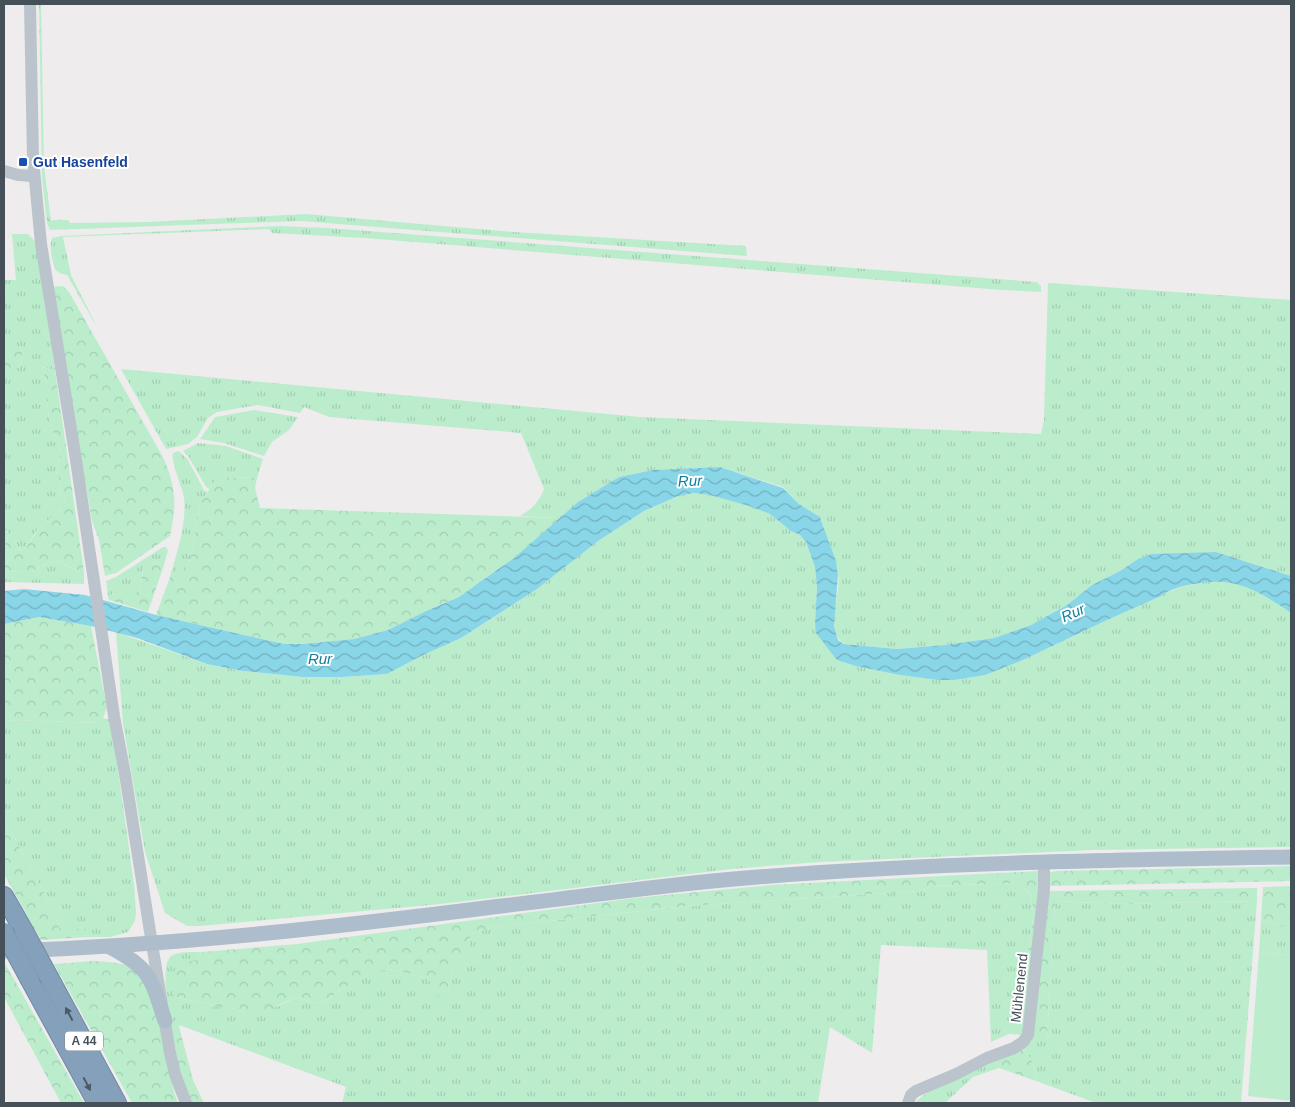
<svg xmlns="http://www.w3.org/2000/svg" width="1295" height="1107" viewBox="0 0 1295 1107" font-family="Helvetica,sans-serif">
<defs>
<pattern id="grass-tufts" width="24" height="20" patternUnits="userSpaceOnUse" patternTransform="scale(1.25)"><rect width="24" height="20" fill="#bbedcd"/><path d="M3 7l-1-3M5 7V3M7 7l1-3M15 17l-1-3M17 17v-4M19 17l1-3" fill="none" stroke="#a2cdb2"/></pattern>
<pattern id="forest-crowns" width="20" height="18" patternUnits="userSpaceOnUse" patternTransform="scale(1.25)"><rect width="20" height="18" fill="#bbedcd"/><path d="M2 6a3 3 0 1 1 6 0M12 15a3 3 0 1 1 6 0" fill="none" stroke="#a2cdb2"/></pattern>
<pattern id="water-waves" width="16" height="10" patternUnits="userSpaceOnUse" patternTransform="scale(1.25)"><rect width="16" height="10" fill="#89d6e8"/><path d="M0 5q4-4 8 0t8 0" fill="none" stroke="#72b0bf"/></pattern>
</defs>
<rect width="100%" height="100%" fill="#efeced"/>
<g fill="url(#grass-tufts)">
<polygon points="39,4 41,4 44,166 51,221 62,219 63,220 68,220 70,223 148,222 306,214 513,232 746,246 747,256 300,221 50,230 47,223 42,178"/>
<path d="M279,226L328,228L1037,282L1041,286V292L1002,290L365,238L272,233L269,229L63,237L71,275L98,329L67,275C63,274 59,274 56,270C52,264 49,244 52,238L62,236Z"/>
<path d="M12,234H28L33,239L37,245L55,370L42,367L47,384V402L49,419L52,431L58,440L60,454L57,469L61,493L65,501C61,512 52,517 43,524C34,531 31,544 21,551L6,530H4V368H19L21,364L23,352L15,347L8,345L4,348V280H16Z"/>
<path d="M1048,283L1291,300V576L1216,552L1138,559L1120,571L1092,585L1067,605L1031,625L994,638L945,645L897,649L843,644C824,626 842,596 838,573C835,556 828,540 823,524L820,517L799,504L783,487L720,467L653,470L619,477L578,502L560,518L520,516C532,509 539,502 544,489L521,433L329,417L304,407L300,413L258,405L217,412L208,418L197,437L188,444L166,449L121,369L640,417L1041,434L1044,420Z"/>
<polygon points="254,410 298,417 289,430 272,442 264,456 224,443 200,439 215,417"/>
<polygon points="198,443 226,446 263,459 257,478 218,477 209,489 206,487 188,456 183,451"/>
<path d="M179,451L188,460L204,490L207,492L201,502L189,564L170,577C177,551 187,524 184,497C182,487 170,459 173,453Z"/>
<polygon points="694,493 710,495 749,506 770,514 791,531 800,535 806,542 815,567 817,586 815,623 837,660 900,675 954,680 1023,660 1105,621 1161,596 1165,593 1181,587 1203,582 1222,581 1247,586 1264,595 1291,613 1291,847 1095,850 821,862 731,869 441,904 200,926 187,926 165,913 145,852 123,724 116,632 207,664 243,671 303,677 343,677 387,674 423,655 461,638 537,589 598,541 644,511 678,496"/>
<polygon points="163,547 166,547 168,551 163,568 161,564 153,562 143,569 140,593 136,599 128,599 115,593 108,596 106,581 116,577"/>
<polygon points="58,561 79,572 84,572 84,584 4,582 4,572 32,571 48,563"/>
<polygon points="103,718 111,720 134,884 136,912 135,921 128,932 110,937 87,937 86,929 60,929 42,889 4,819 4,720 103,723"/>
<path d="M1019,883L1030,894L1034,910L1019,1023L1027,1029L1025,1035L1009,1034L991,1042L987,950L881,945L872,1053L830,1027L818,1103H342L346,1087L179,1025L180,1030H174L172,1032C170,1018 159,965 171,956C177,951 193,952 201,952L198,960L174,997L210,1004L213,1007H228L245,1012L279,1006L296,997L316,1003L326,1002L335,994L354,982L375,972L388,969L424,977L448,995L453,968C468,962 470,955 469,939L474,933L493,927L687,906L919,891L930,886Z"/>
<polygon points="1055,901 1121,904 1257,901 1241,1103 1096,1103 1036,1081 1034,1064 1022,1047 1032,1037 1047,1039"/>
<polygon points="1261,920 1291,929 1291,955 1259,952"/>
<path d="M994,1059L999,1068L973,1077L945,1103H915C926,1089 976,1068 994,1059Z"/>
</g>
<g fill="url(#forest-crowns)">
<path d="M63,286L69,292L163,457C176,487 177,503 170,536L116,573L105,576L99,540L92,521L52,287Z"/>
<polygon points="8,345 15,347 23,351 21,364 19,368 4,368 4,348"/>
<path d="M42,367L55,370L84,572H80L58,561L48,563L32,571L4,572V530H6L21,551C30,545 34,534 41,526C49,517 60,515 65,501L61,493L57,469L60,454L58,440L52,431L49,419L47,402V384Z"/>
<polygon points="217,477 257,478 255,488 260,508 560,518 514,558 459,597 426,611 388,630 354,639 303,644 284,644 156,615 170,577 189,564 201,502"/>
<polygon points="153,562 161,564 163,568 148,612 109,600 108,596 117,593 128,599 136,599 140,593 143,569 144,567"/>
<polygon points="39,617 91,626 107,708 103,718 104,723 4,720 4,624"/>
<polygon points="4,819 42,889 60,929 86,929 87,937 41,940 4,874"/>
<polygon points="1291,866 1291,881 1047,886 1046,876 1051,872 1058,871"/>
<path d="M1039,871L1041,891L1027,1029L1022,1027L1019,1023L1034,910L1030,894L1019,883L930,886L919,891L687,906L493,927L474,933L469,939C470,956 469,961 453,968L448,995L443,998L433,992L431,983L424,977L388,969L375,972L354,982L335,994L326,1002L316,1003L296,997L262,1013L245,1012L228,1007H213L210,1004L174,997L175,963L198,960L201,952L297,944L634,898L771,885Z"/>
<polygon points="1291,886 1291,929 1261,920 1263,887"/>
<polygon points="1257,888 1257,901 1121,904 1055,901 1047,1039 1040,1040 1032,1037 1046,891"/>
<path d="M94,961C108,962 123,962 136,969C158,982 167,1076 178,1103H132L54,964Z"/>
<polygon points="4,965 6,965 84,1103 61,1103 4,997"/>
<polygon points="173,1030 180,1030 193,1080 204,1103 192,1103 179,1068 172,1032"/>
<polygon points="1022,1047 1034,1064 1036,1081 999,1068 994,1059"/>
</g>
<polygon fill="#bbedcd" points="1259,952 1291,955 1291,1101 1248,1096"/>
<path fill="url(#water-waves)" d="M720,467L783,488L799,504L820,517L836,561L838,575L834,626L838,640L843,644L897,649L945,645L994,638L1031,625L1067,605L1092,585L1120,571L1138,559L1152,554L1216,552L1291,576V613C1257,590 1236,576 1194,584C1182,586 1170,589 1161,596L1105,621L1023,660L985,675L954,680H939L900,675L856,666L837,660L816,633L815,623L817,586L815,567L806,542L800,535L791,531L770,514L749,506L710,495L694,493L678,496L644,511L598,541L537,589L461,638L423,655L387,674L343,677H303L243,671L207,664L137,638L91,626L39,617L4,624V591L24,589L85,595L156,615L284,644H303L354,639L388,630L426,611L459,597L514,558L578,502L619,477L653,470Z"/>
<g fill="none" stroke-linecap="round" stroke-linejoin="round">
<g stroke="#718ba6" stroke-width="20">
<g id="highway">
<polyline points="4,896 24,931"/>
<polyline points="50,979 117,1103"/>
<polyline points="30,980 97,1103"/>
</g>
</g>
<g stroke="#bbc4cc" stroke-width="12">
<polyline points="30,4 33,159 41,244 76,460 114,716 125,774 152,944 170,1053 175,1074 186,1103"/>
<polyline points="4,171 18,175 33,176"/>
<polyline points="908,1103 911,1095 916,1091 956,1074 987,1058 1014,1048 1023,1042 1028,1035 1044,889 1044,862"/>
</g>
<g stroke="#adbdcb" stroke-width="15">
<path d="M110,947C152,969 151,979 165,1021"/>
<path d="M4,951C170,946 336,927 501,906C579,897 656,886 734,879C919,863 1105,860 1291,857"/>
</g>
<use href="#highway" stroke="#85a0ba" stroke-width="18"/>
<g stroke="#718ba6" stroke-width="20" stroke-linecap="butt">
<g id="highway-bridge">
<polyline points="24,931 50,979"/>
<polyline points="4,932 30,980"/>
</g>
</g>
<use href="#highway-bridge" stroke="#85a0ba" stroke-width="18"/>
</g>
<defs><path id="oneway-solid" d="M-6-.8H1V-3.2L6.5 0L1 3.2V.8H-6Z" transform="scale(1.25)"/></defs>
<g fill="#4c5863">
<use href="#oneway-solid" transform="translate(69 1014) rotate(-118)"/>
<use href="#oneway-solid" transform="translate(87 1084) rotate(62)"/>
</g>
<rect fill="#1a4fb4" stroke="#fff" stroke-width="2" x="18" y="157" width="10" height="10" rx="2.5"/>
<g text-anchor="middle" stroke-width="4" stroke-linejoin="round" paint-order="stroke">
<rect fill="#fff" stroke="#7e848b" stroke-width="1" x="65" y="1031.5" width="38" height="19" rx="4"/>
<g font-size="12" font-weight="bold" fill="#465059">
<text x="84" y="1045">A 44</text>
</g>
<g font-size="14" font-weight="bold" fill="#164399" stroke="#fff" text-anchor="start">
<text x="33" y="167">Gut Hasenfeld</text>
</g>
<g font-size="14" fill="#465059" stroke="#fff">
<text transform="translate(1019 988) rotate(-84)" y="5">Mühlenend</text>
</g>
<g font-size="15" font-style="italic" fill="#10809a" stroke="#fff">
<text transform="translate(690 481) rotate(-2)" y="5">Rur</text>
<text transform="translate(1073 613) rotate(-24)" y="5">Rur</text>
<text x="320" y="664">Rur</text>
</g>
</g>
<rect width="1295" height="1107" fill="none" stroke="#465059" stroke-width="10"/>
</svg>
